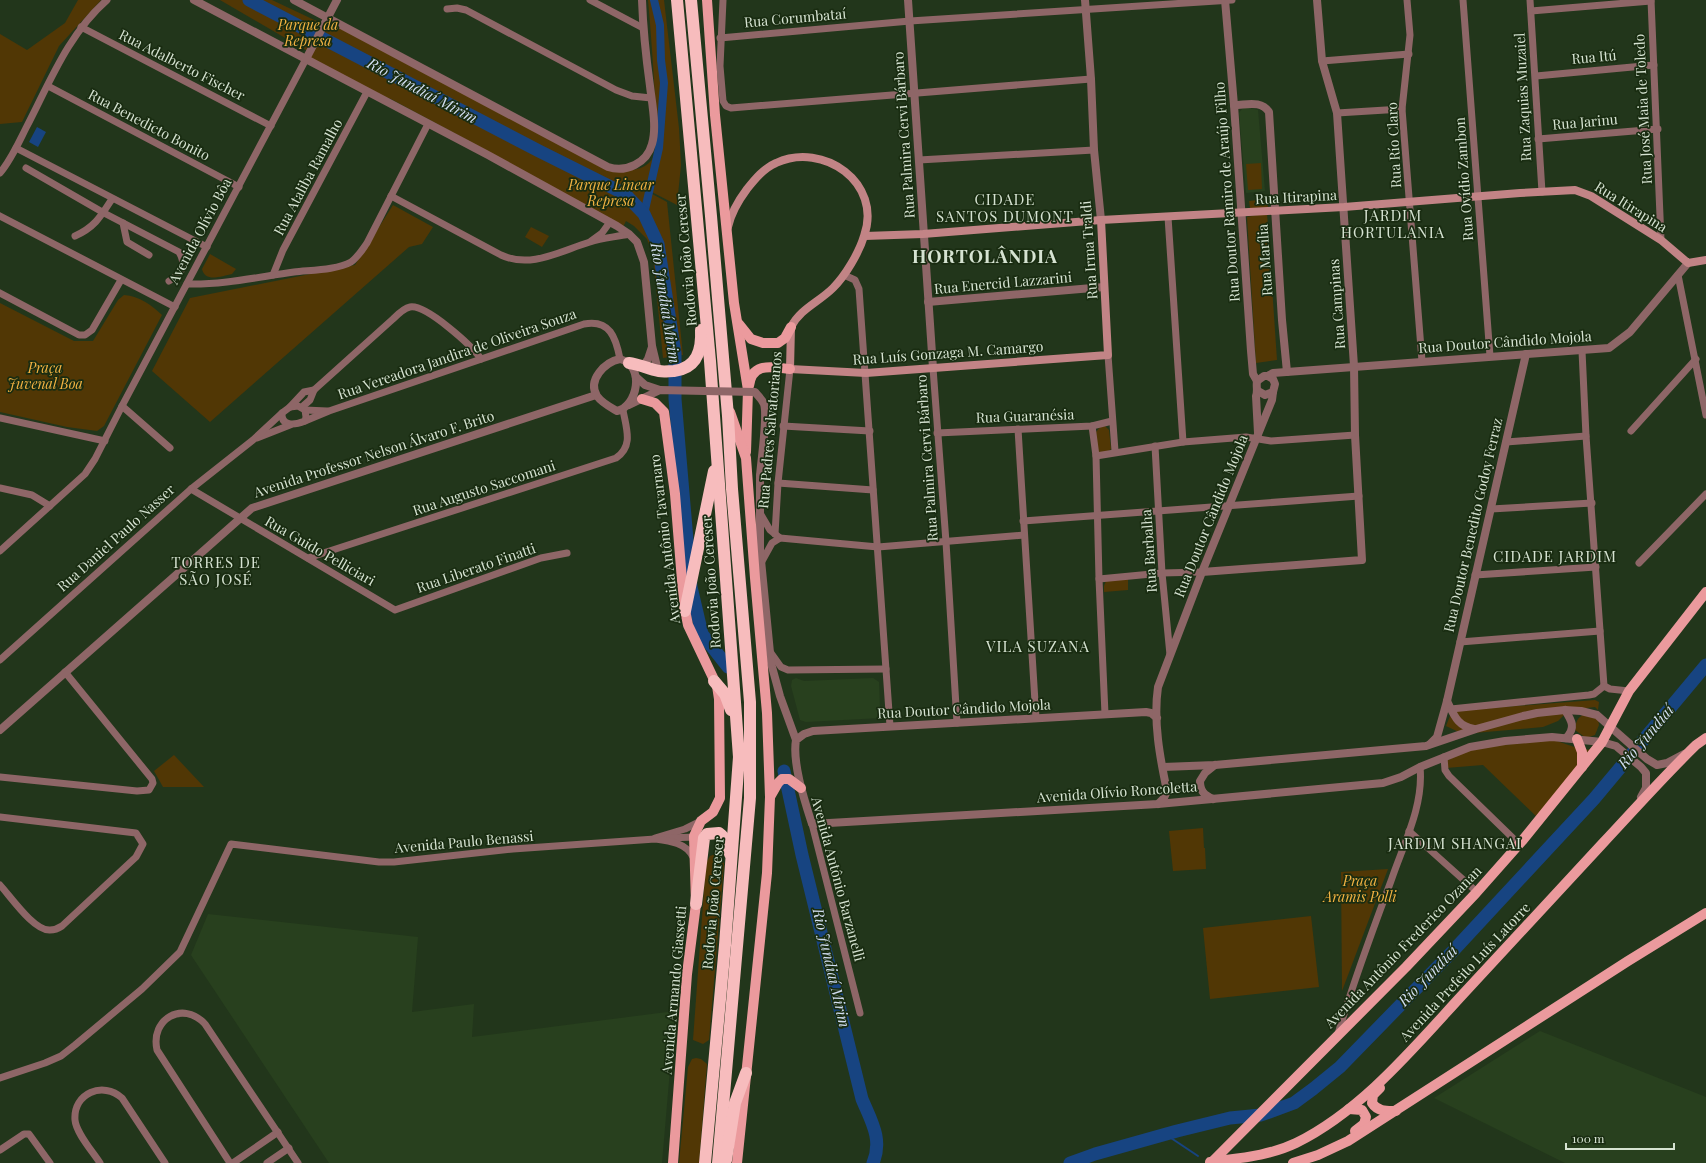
<svg xmlns="http://www.w3.org/2000/svg" width="1706" height="1163" viewBox="0 0 1706 1163" font-family="'Playfair Display',serif">
<rect width="100%" height="100%" fill="#22361b"/>
<g fill="#28401e">
<polygon points="1245,107 1258,110 1265,191 1246,193 1239,113 1242,109"/>
<polygon points="796,678 804,681 873,678 879,682 880,709 883,712 881,718 806,722 800,720 791,686 792,680"/>
<polygon points="208,914 418,937 412,1012 474,1004 472,1037 675,1011 662,1163 329,1163 191,955"/>
<polygon points="1540,1031 1706,1097 1706,1163 1565,1163 1434,1098"/>
</g>
<g fill="#513705">
<polygon points="78,0 101,0 59,46 22,122 0,124 0,34 27,50 65,23"/>
<path d="M220,0H272L325,25L328,21L619,171C634,170 648,170 655,154C664,137 656,115 655,97C653,65 651,32 648,0H664L679,128L681,165L677,205L644,188L643,189L667,202L683,355L663,358L653,257L647,239L634,226L626,221L623,227L471,142L391,99L374,93L308,58L311,53Z"/>
<polygon points="1261,163 1262,189 1248,190 1246,164"/>
<polygon points="1268,199 1268,208 1250,208 1249,201"/>
<polygon points="393,205 433,227 422,244 409,247 210,422 152,371 190,298 355,265"/>
<polygon points="1267,213 1277,360 1256,363 1247,217"/>
<polygon points="531,227 549,236 542,247 525,237"/>
<path d="M210,254L236,269L232,274C222,276 205,283 202,269Z"/>
<path d="M124,295C140,296 151,305 162,315L104,426L97,431L67,427L0,412V303L74,341H93L118,300Z"/>
<path d="M1105,426L1109,430L1111,449C1106,453 1103,454 1097,451L1096,432L1100,427Z"/>
<polygon points="1128,579 1128,590 1104,592 1104,586 1106,581"/>
<polygon points="1595,700 1599,702 1598,710 1595,707 1569,710 1558,721 1543,727 1463,734 1446,726 1452,711"/>
<path d="M1585,714L1598,719L1599,725L1595,735L1586,738L1575,730C1576,722 1577,717 1585,714Z"/>
<polygon points="1554,740 1583,750 1593,749 1538,818 1483,765 1446,768 1446,761 1470,749 1491,746"/>
<polygon points="174,755 204,787 163,787 154,771"/>
<polygon points="1203,828 1204,848 1201,848 1205,848 1206,869 1173,871 1169,831"/>
<polygon points="715,854 721,857 724,864 709,1040 703,1044 693,1040 706,863 710,856"/>
<polygon points="1388,869 1342,991 1341,872"/>
<polygon points="1311,916 1319,987 1210,999 1203,928"/>
<polygon points="696,1058 701,1059 707,1064 699,1163 679,1163 688,1067 692,1059"/>
</g>
<polygon fill="#174481" points="37,127 46,132 38,147 29,142"/>
<g fill="none" stroke-linecap="round" stroke-linejoin="round">
<polyline stroke="#174481" stroke-width="2" points="1165,1134 1198,1156"/>
<polyline stroke="#174481" stroke-width="8" points="644,214 659,148 664,83 661,60 660,25 654,0"/>
<g stroke="#174481" stroke-width="13">
<polyline points="249,0 539,151 625,194 644,214 658,244 675,353 675,399 691,587 702,634 728,667"/>
<path d="M784,771L802,855L862,1099C871,1121 883,1139 873,1163"/>
<polyline points="1070,1163 1095,1154 1177,1131 1230,1118 1261,1115 1294,1103 1313,1089 1340,1067 1452,952 1594,799 1706,665"/>
</g>
<g stroke="#8e6667" stroke-width="7">
<polyline points="590,0 643,28"/>
<polyline points="723,0 720,66 723,101 726,106 731,108 1091,79"/>
<polyline points="1407,0 1410,35 1402,109 1422,361"/>
<polyline points="1463,0 1490,356"/>
<polyline points="1530,0 1542,192"/>
<polyline points="1651,0 1661,240"/>
<polyline points="447,9 457,8 466,10 616,90 632,96 651,98"/>
<polyline points="1531,11 1651,1"/>
<polyline points="81,27 271,126"/>
<polyline points="720,38 910,21 1232,0"/>
<polyline points="1322,61 1409,54"/>
<polyline points="1536,76 1654,65"/>
<polyline points="48,86 239,187"/>
<polyline points="1337,113 1402,109"/>
<polyline points="1538,139 1658,129"/>
<polyline points="16,148 207,247"/>
<polyline points="919,160 1094,150"/>
<path d="M26,168L104,213L179,252C187,266 182,274 169,281"/>
<path d="M0,173C11,160 18,144 26,128C49,84 68,34 107,0"/>
<path d="M391,196L501,255C531,269 560,251 590,242C602,238 616,237 629,234"/>
<polyline points="0,216 175,307"/>
<polyline points="1168,217 1183,442"/>
<polyline points="123,223 127,242 149,255"/>
<path d="M75,236C95,227 101,216 112,199"/>
<polyline points="591,241 602,233 610,222"/>
<polyline points="273,275 283,250 367,92"/>
<polyline points="844,275 855,280 859,289 890,726"/>
<polyline points="1678,275 1706,415"/>
<path d="M187,284C223,285 258,277 294,272C310,270 337,270 351,262C358,257 362,250 367,243L428,124"/>
<polyline points="0,293 79,335 85,335 92,330 121,280"/>
<polyline points="1582,351 1586,436 1604,686"/>
<polyline points="1108,355 1115,451"/>
<polyline points="933,368 946,542 957,723"/>
<polyline points="122,406 170,448"/>
<path d="M298,406L305,410L306,417L305,421C295,425 281,427 282,413L290,407Z"/>
<polyline points="290,407 304,392 314,390"/>
<path d="M302,407L310,400L314,390L393,319C397,315 404,308 410,307C426,304 472,346 481,359"/>
<polyline points="305,410 327,411"/>
<polyline points="0,418 105,441"/>
<path d="M305,421L329,411L584,324C610,319 616,338 620,359"/>
<polyline points="783,426 870,431"/>
<polyline points="1092,426 1096,456 1099,579 1105,714"/>
<polyline points="1018,429 1036,718"/>
<polyline points="1631,431 1696,359"/>
<polyline points="937,433 1092,426 1112,421"/>
<polyline points="257,438 290,425"/>
<polyline points="1506,442 1586,436"/>
<polyline points="1155,446 1162,573 1170,655"/>
<polyline points="1096,456 1183,442 1246,437 1271,441 1355,435"/>
<polyline points="778,483 873,490"/>
<polyline points="0,488 32,495 50,506"/>
<polyline points="191,489 395,610 541,558 567,553"/>
<polyline points="1491,509 1592,503"/>
<polyline points="760,513 770,530 780,538 878,547 1024,535"/>
<polyline points="1023,521 1359,496"/>
<polyline points="775,534 778,483 790,369"/>
<polyline points="0,551 85,474 95,459 122,406 306,59"/>
<path d="M308,558L616,458C634,446 626,428 623,410"/>
<polyline points="761,563 772,543 780,538"/>
<polyline points="1639,563 1706,494"/>
<polyline points="1475,575 1596,567"/>
<polyline points="1099,579 1162,573 1202,572"/>
<polyline points="1460,642 1600,631"/>
<polyline points="771,653 781,667 788,670 886,669"/>
<polyline points="0,660 191,489 253,440 282,413"/>
<polyline points="1604,686 1610,689 1629,691"/>
<polyline points="1451,709 1589,695 1594,694 1604,686"/>
<polyline points="1444,757 1445,770 1449,776 1519,844"/>
<polyline points="0,777 137,791 149,790 153,783 152,779 65,672"/>
<path d="M0,817L136,833L143,844L136,857L62,926C59,928 54,930 50,930C34,931 11,897 0,885"/>
<polyline points="812,824 860,1013"/>
<polyline points="1409,831 1477,892"/>
<polyline points="655,838 685,829 701,821"/>
<polyline points="665,838 697,837"/>
<path d="M1338,1034C1353,982 1372,932 1391,881C1403,845 1424,806 1420,767"/>
<path d="M0,1078L45,1063L61,1056L75,1045L142,989L180,952L231,844L379,862H394L513,849L655,839C670,841 686,843 693,857"/>
<polyline points="0,1150 24,1134 29,1134 50,1163"/>
<path d="M100,1163C93,1152 76,1133 75,1120C73,1093 103,1081 122,1098L165,1163"/>
<path d="M230,1163L157,1050C150,1019 183,1000 205,1024L298,1163"/>
<polyline points="233,1163 278,1132"/>
<polyline points="267,1163 289,1148"/>
</g>
<g stroke="#8e6667" stroke-width="8">
<polyline points="194,0 488,155 617,226 629,234 637,242 644,262 652,346 658,371"/>
<path d="M294,0L608,167C626,173 647,163 652,144C657,127 652,104 650,86C646,57 643,29 642,0"/>
<polyline points="908,0 933,368"/>
<polyline points="1085,0 1091,79 1094,150 1101,220"/>
<polyline points="1225,0 1234,105 1251,351 1253,374 1257,381"/>
<polyline points="306,59 337,0"/>
<path d="M1234,105C1247,105 1261,100 1269,112L1282,320L1287,372"/>
<polyline points="928,302 1104,287"/>
<path d="M620,359C646,366 637,407 617,411C610,407 602,403 597,396C587,380 605,362 620,359Z"/>
<polyline points="643,366 648,359 652,347"/>
<polyline points="636,377 645,385 660,390"/>
<polyline points="1258,391 1265,395 1273,392 1275,384 1273,379 1268,376"/>
<polyline points="629,405 660,390 705,391"/>
<path d="M1258,433L1256,396C1258,391 1256,386 1257,381L1264,376H1268L1273,373L1609,348L1630,332L1688,263"/>
<polyline points="760,476 760,550 771,663 780,696 796,740"/>
<polyline points="1202,572 1362,560 1355,435 1354,366 1337,113 1322,61 1317,0"/>
<path d="M1447,701C1454,715 1457,726 1474,729"/>
<path d="M1565,710C1572,721 1576,728 1566,738"/>
<path d="M1157,718L1151,713L1146,712L813,731L804,734L796,740C792,763 805,802 812,824L1158,804L1383,783L1401,777L1420,767L1470,747L1505,741L1552,737L1602,742L1616,746L1641,767L1646,773V788L1641,797"/>
<polyline points="0,730 252,508 596,395"/>
<polyline points="1430,744 1437,737 1447,701 1526,354"/>
<polyline points="1163,767 1215,765 1426,746 1476,729 1523,716 1537,713 1565,710 1581,711 1597,715 1647,759 1657,765 1667,763 1684,754"/>
<path d="M1213,799C1204,795 1200,791 1200,781L1205,773L1215,765"/>
<path d="M1158,804L1164,798L1167,791C1160,758 1153,721 1158,687L1202,572L1272,400L1273,392"/>
</g>
<g stroke="#c28486" stroke-width="8">
<path d="M728,227C731,213 738,201 747,189C755,179 764,168 776,163C823,141 883,183 864,236C859,253 845,276 833,288C819,302 800,309 791,327L790,369L866,373L1108,355L1101,220"/>
<polyline points="865,236 923,234 1101,220 1344,207 1520,193 1575,190 1591,196 1661,240 1688,263 1706,260"/>
</g>
<g stroke="#eb9a9d" stroke-width="10">
<polyline points="707,0 715,115 734,303 748,390 746,452"/>
<polyline points="739,324 751,339 763,343 778,343 785,338 791,327"/>
<path d="M749,386C752,362 771,367 790,369"/>
<polyline points="642,399 655,403 664,412 675,494 684,605 688,625 717,686 719,699 720,798 713,812 701,821 694,836 696,904 687,974 673,1163"/>
<polyline points="730,412 746,458 755,578 767,713 770,797 767,873 737,1163"/>
<polyline points="1577,739 1582,752 1582,767"/>
<polyline points="770,797 778,783 782,779 789,779 801,788"/>
<path d="M1380,1088L1373,1095L1372,1103C1378,1112 1387,1111 1396,1111"/>
<polyline points="1349,1109 1362,1110 1366,1117 1364,1124 1355,1131"/>
<path d="M1210,1162C1239,1158 1269,1156 1296,1143C1363,1110 1415,1046 1465,992C1511,943 1557,893 1603,843C1634,810 1664,776 1696,745L1706,738"/>
<polyline points="1212,1162 1406,967 1476,893 1522,841 1602,742 1629,691 1706,592"/>
<polyline points="1293,1163 1318,1155 1348,1141 1628,961 1706,913"/>
</g>
<g stroke="#f7bcbd" stroke-width="12">
<polyline points="677,0 710,361 739,757 725,945 705,1163"/>
<polyline points="691,0 711,216 728,416 732,489 750,702 750,798 718,1163"/>
<path d="M629,363C639,364 648,369 659,371C664,372 669,371 674,371C697,368 702,350 701,330"/>
<polyline points="685,611 714,471"/>
<polyline points="714,681 725,694 731,710"/>
<path d="M696,904L704,838L707,834L719,833C727,839 728,845 730,854"/>
<polyline points="726,1160 735,1103 746,1073"/>
</g>
<path stroke="#8e6667" stroke-width="8" d="M705,391L755,392C758,396 762,399 764,404C768,416 761,461 760,476"/>
</g>
<g text-anchor="middle" stroke-width="3.5" stroke-linejoin="round" paint-order="stroke">
<g font-size="14" fill="#d6e3d2" stroke="#192c11">
<text transform="translate(795 18) rotate(-5)" y="5">Rua Corumbataí</text>
<text transform="translate(1594 57) rotate(-5)" y="5">Rua Itú</text>
<text transform="translate(182 65) rotate(27)" y="5">Rua Adalberto Fischer</text>
<text transform="translate(1523 97) rotate(-93)" y="5">Rua Zaquias Muzaiel</text>
<text transform="translate(1643 109) rotate(-93)" y="5">Rua José Maia de Toledo</text>
<text transform="translate(1585 122) rotate(-5)" y="5">Rua Jarinu</text>
<text transform="translate(149 125) rotate(28)" y="5">Rua Benedicto Bonito</text>
<text transform="translate(904 135) rotate(-94)" y="5">Rua Palmira Cervi Bárbaro</text>
<text transform="translate(1394 145) rotate(-93)" y="5">Rua Río Claro</text>
<text transform="translate(308 177) rotate(-62)" y="5">Rua Ataliba Ramalho</text>
<text transform="translate(1464 179) rotate(-94)" y="5">Rua Ovídio Zambon</text>
<text transform="translate(1227 192) rotate(-94)" y="5">Rua Doutor Ramiro de Araújo Filho</text>
<text transform="translate(1296 197) rotate(-3)" y="5">Rua Itirapina</text>
<text transform="translate(1631 207) rotate(32)" y="5">Rua Itirapina</text>
<text transform="translate(200 231) rotate(-62)" y="5">Avenida Olívio Bôa</text>
<text transform="translate(1089 250) rotate(-94)" y="5">Rua Irma Traldi</text>
<text transform="translate(686 260) rotate(-95)" y="5">Rodovia João Cereser</text>
<text transform="translate(1265 260) rotate(-94)" y="5">Rua Marília</text>
<text transform="translate(1003 283) rotate(-5)" y="5">Rua Enercid Lazzarini</text>
<text transform="translate(1337 304) rotate(-94)" y="5">Rua Campinas</text>
<text transform="translate(1505 342) rotate(-4)" y="5">Rua Doutor Cândido Mojola</text>
<text transform="translate(948 353) rotate(-4)" y="5">Rua Luís Gonzaga M. Camargo</text>
<text transform="translate(457 354) rotate(-19)" y="5">Rua Vereadora Jandira de Oliveira Souza</text>
<text transform="translate(1025 416) rotate(-2)" y="5">Rua Guaranésia</text>
<text transform="translate(770 430) rotate(-85)" y="5">Rua Padres Salvatorianos</text>
<text transform="translate(374 454) rotate(-18)" y="5">Avenida Professor Nelson Álvaro F. Brito</text>
<text transform="translate(927 458) rotate(-94)" y="5">Rua Palmira Cervi Bárbaro</text>
<text transform="translate(484 488) rotate(-18)" y="5">Rua Augusto Saccomani</text>
<text transform="translate(1211 516) rotate(-68)" y="5">Rua Doutor Cândido Mojola</text>
<text transform="translate(1473 525) rotate(-77)" y="5">Rua Doutor Benedito Godoy Ferraz</text>
<text transform="translate(116 538) rotate(-42)" y="5">Rua Daniel Paulo Nasser</text>
<text transform="translate(665 539) rotate(-97)" y="5">Avenida Antônio Tavarnaro</text>
<text transform="translate(320 551) rotate(30)" y="5">Rua Guido Pelliciari</text>
<text transform="translate(1149 551) rotate(-94)" y="5">Rua Barbalha</text>
<text transform="translate(476 568) rotate(-19)" y="5">Rua Liberato Finatti</text>
<text transform="translate(711 582) rotate(-94)" y="5">Rodovia João Cereser</text>
<text transform="translate(964 709) rotate(-3)" y="5">Rua Doutor Cândido Mojola</text>
<text transform="translate(1117 792) rotate(-4)" y="5">Avenida Olívio Roncoletta</text>
<text transform="translate(464 842) rotate(-5)" y="5">Avenida Paulo Benassi</text>
<text transform="translate(838 879) rotate(75)" y="5">Avenida Antônio Barzanelli</text>
<text transform="translate(713 903) rotate(-85)" y="5">Rodovia João Cereser</text>
<text transform="translate(1403 947) rotate(-46)" y="5">Avenida Antônio Frederico Ozanan</text>
<text transform="translate(1465 972) rotate(-47)" y="5">Avenida Prefeito Luís Latorre</text>
<text transform="translate(674 990) rotate(-85)" y="5">Avenida Armando Giassetti</text>
</g>
<g font-size="14" font-style="italic" fill="#f2b242" stroke="#192c11">
<text x="308" y="30">Parque da<tspan x="308" dy="16">Represa</tspan></text>
<text x="611" y="190">Parque Linear<tspan x="611" dy="16">Represa</tspan></text>
<text x="45" y="373">Praça<tspan x="45" dy="16">Juvenal Boa</tspan></text>
<text x="1360" y="886">Praça<tspan x="1360" dy="16">Aramis Polli</tspan></text>
</g>
<g font-size="15" font-style="italic" fill="#d2def1" stroke="#192c11">
<text transform="translate(422 91) rotate(28)" y="5">Rio Jundiaí Mirim</text>
<text transform="translate(665 303) rotate(81)" y="5">Rio Jundiaí Mirim</text>
<text transform="translate(1646 737) rotate(-50)" y="5">Rio Jundiaí</text>
<text transform="translate(831 968) rotate(77)" y="5">Rio Jundiaí Mirim</text>
<text transform="translate(1428 976) rotate(-46)" y="5">Rio Jundiaí</text>
</g>
<g font-size="15" letter-spacing="1" fill="#d6e3d2" stroke="#192c11">
<text x="1005" y="205">CIDADE<tspan x="1005" dy="17">SANTOS DUMONT</tspan></text>
<text x="1393" y="221">JARDIM<tspan x="1393" dy="17">HORTULANIA</tspan></text>
<text x="1555" y="562">CIDADE JARDIM</text>
<text x="216" y="568">TORRES DE<tspan x="216" dy="17">SÃO JOSÉ</tspan></text>
<text x="1038" y="652">VILA SUZANA</text>
<text x="1455" y="849">JARDIM SHANGAI</text>
</g>
<g font-size="18" font-weight="bold" letter-spacing="1" fill="#d6e3d2" stroke="#192c11">
<text x="985" y="263">HORTOLÂNDIA</text>
</g>
</g>
<path d="M1566 1143v6h108v-6" fill="none" stroke="#d6e3d2" stroke-width="2"/>
<text x="1572" y="1143" font-size="12" fill="#d6e3d2" stroke="#192c11" stroke-width="3" paint-order="stroke">100 m</text>
</svg>
